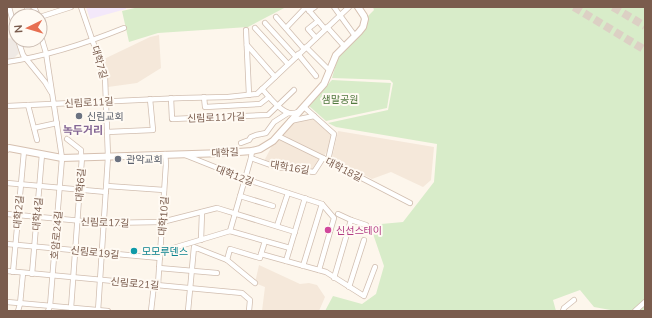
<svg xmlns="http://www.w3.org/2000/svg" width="652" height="318" viewBox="0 0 652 318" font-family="Mulish,'Noto Sans KR',sans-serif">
<rect width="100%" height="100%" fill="#fdf6ec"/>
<g fill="#f5e8da">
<polygon points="159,35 161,68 137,83 108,87 107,76 102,60 150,37"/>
<polygon points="313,117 333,134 330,147 314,170 276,165 264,161 274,142 293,121"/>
<polygon points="338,131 434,147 431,180 423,187 391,172 372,179 332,158"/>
<polygon points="259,265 300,284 309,283 317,285 325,297 319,311 262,311 265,287 255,283"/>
</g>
<polygon fill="#efe9e4" points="7,38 15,39 19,53 10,62 7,69"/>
<polygon fill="#f3e8fa" points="86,7 126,7 126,9 90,19"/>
<g fill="#d8ecc9">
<polygon points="139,7 286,7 248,27 158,33 129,42 122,11"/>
<polygon points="373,7 645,7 645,311 616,311 594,307 580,290 553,300 556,311 325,311 333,296 362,304 376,294 384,266 370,225 403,222 434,182 437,144 336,127 328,123 388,110 393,83 390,80 332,78 338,57 367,17 374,10"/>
<polygon points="332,80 391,83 387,108 326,121 308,105"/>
</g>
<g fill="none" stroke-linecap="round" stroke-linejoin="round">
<g stroke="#dcd0c4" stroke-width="8" stroke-dasharray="8 4" stroke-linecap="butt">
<polyline points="574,7 645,50"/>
<polyline points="613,7 645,26"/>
</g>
<g stroke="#d1beb0" stroke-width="6">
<g id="street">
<polyline points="9,7 16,33"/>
<polyline points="34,7 38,16"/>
<polyline points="81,7 105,77 108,157 98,311"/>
<polyline points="334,7 355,36"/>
<polyline points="309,11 315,7"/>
<polyline points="24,16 28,7"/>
<polyline points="40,17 71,7"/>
<polyline points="276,17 304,49"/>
<polyline points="265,23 296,57"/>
<polyline points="327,27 344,46"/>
<polyline points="255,28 288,64"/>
<polyline points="286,28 306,7 325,29"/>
<polyline points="246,30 249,95"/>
<polyline points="40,33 46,53 62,158 50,306 48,311"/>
<polyline points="316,38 308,29 318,21"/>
<polyline points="18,40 23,55 45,82 51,92"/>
<polyline points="247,45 275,77"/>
<polyline points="306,47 329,70"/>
<polyline points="298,54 316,76"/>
<path d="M7,62C47,56 87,43 124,28"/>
<path d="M262,89C268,96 280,111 289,113C292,114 295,113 298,112"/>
<polyline points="204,97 205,107 260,104 269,97"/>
<polyline points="171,98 172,119 268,115 294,90"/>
<polyline points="28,105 37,140"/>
<polyline points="7,106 182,98 228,97 257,94 349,7"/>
<polyline points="304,107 334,134 328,160"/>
<polyline points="290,121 314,116"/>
<polyline points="34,128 57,123"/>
<polyline points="107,132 153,130 150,99"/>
<polyline points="278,136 323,158 410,203"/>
<polyline points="67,139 81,150 81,155"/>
<polyline points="241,143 249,140 251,137 256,135 266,133 274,122 288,113"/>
<polyline points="252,150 251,158 230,231 265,241 261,254 326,272 364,296 375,267"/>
<polyline points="185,155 245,179 322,204 334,218 319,270"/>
<polyline points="251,158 276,167 314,172 323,158"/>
<polyline points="7,183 106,192"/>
<polyline points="107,186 164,190"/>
<polyline points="240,196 273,206"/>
<polyline points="7,214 104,223 162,222 217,208 295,232"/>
<polyline points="338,214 351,220 366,225"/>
<polyline points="277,226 288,193"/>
<polyline points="201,240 202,212"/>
<polyline points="265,241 290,248"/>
<polyline points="7,244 160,258"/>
<polyline points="160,252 230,231"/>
<polyline points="227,260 230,249 260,258 261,254"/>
<polyline points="286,261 305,198"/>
<polyline points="303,266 322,204"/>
<polyline points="159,268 217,273"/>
<polyline points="7,271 242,293 250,300 249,311"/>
<polyline points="13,272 24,151"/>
<polyline points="32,274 42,154"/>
<polyline points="334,278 351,220"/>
<polyline points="158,285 166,163 165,154"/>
<polyline points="349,287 364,240"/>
<polyline points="7,302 108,311"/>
<polyline points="71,308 82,157"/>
<polyline points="18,311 20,304 23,273"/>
<polyline points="151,311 154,285"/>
<polyline points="188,311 194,247 227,260 255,283"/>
<polyline points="563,311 564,308 574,300"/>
<polyline points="635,311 645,302"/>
</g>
</g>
<g stroke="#d6c0b0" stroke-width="8">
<polyline id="secondary" points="7,149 9,148 62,158 225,153 252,151 260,149 273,141 324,84 336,55 359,32 363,27 365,19 364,16 358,7"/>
</g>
<use href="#street" stroke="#fff" stroke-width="4.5"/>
<use href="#secondary" stroke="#fff" stroke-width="6"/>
</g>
<g fill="#6b7280" stroke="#fffaf3" stroke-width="1.5">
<circle cx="79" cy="116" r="4"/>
<circle cx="118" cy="159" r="4"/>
</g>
<circle fill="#d1479c" stroke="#fffaf3" stroke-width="1.5" cx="328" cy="230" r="4"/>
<circle fill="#0f9aa8" stroke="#fffaf3" stroke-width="1.5" cx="134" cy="251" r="4"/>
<g text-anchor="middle" stroke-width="4" stroke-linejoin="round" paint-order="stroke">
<g font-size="10" fill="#7a5c4d" stroke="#fffaf3">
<text transform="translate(100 62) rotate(74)" y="4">대학7길</text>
<text transform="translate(89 102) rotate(-3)" y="4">신림로11길</text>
<text transform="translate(216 117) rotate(-2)" y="4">신림로11가길</text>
<text transform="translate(225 152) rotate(-3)" y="4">대학길</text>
<text transform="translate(290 167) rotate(9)" y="4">대학16길</text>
<text transform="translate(344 169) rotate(27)" y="4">대학18길</text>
<text transform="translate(235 175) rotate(21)" y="4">대학12길</text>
<text transform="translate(80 185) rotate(-86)" y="4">대학6길</text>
<text transform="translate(18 212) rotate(-85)" y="4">대학2길</text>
<text transform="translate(37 214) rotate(-85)" y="4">대학4길</text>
<text transform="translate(163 216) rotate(-86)" y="4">대학10길</text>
<text transform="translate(105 222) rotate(2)" y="4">신림로17길</text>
<text transform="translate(56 235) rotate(-85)" y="4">호암로24길</text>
<text transform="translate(95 252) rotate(6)" y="4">신림로19길</text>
<text transform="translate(135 283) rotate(5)" y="4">신림로21길</text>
</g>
<g font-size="10" fill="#537a41" stroke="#fffaf3">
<text x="340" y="103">샘말공원</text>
</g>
<g font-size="10" fill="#5b616d" stroke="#fffaf3" text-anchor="start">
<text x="87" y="120">신림교회</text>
<text x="126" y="163">관악교회</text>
</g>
<g font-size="10" fill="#b23c85" stroke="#fffaf3" text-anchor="start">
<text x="336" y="234">신선스테이</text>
</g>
<g font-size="10" fill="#0d838f" stroke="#fffaf3" text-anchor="start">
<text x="142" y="255">모모루덴스</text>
</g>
<g font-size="11" font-weight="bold" fill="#846695" stroke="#fffaf3">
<text x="83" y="134">녹두거리</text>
</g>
</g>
<rect width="652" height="318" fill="none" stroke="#7a5c4d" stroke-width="16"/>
<g transform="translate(28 28) rotate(265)"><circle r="19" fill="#fffaf3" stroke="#cabbb1"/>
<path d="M0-3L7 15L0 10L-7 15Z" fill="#e76f51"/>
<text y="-6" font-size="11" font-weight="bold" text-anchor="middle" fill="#7a5c4d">N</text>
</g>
</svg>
